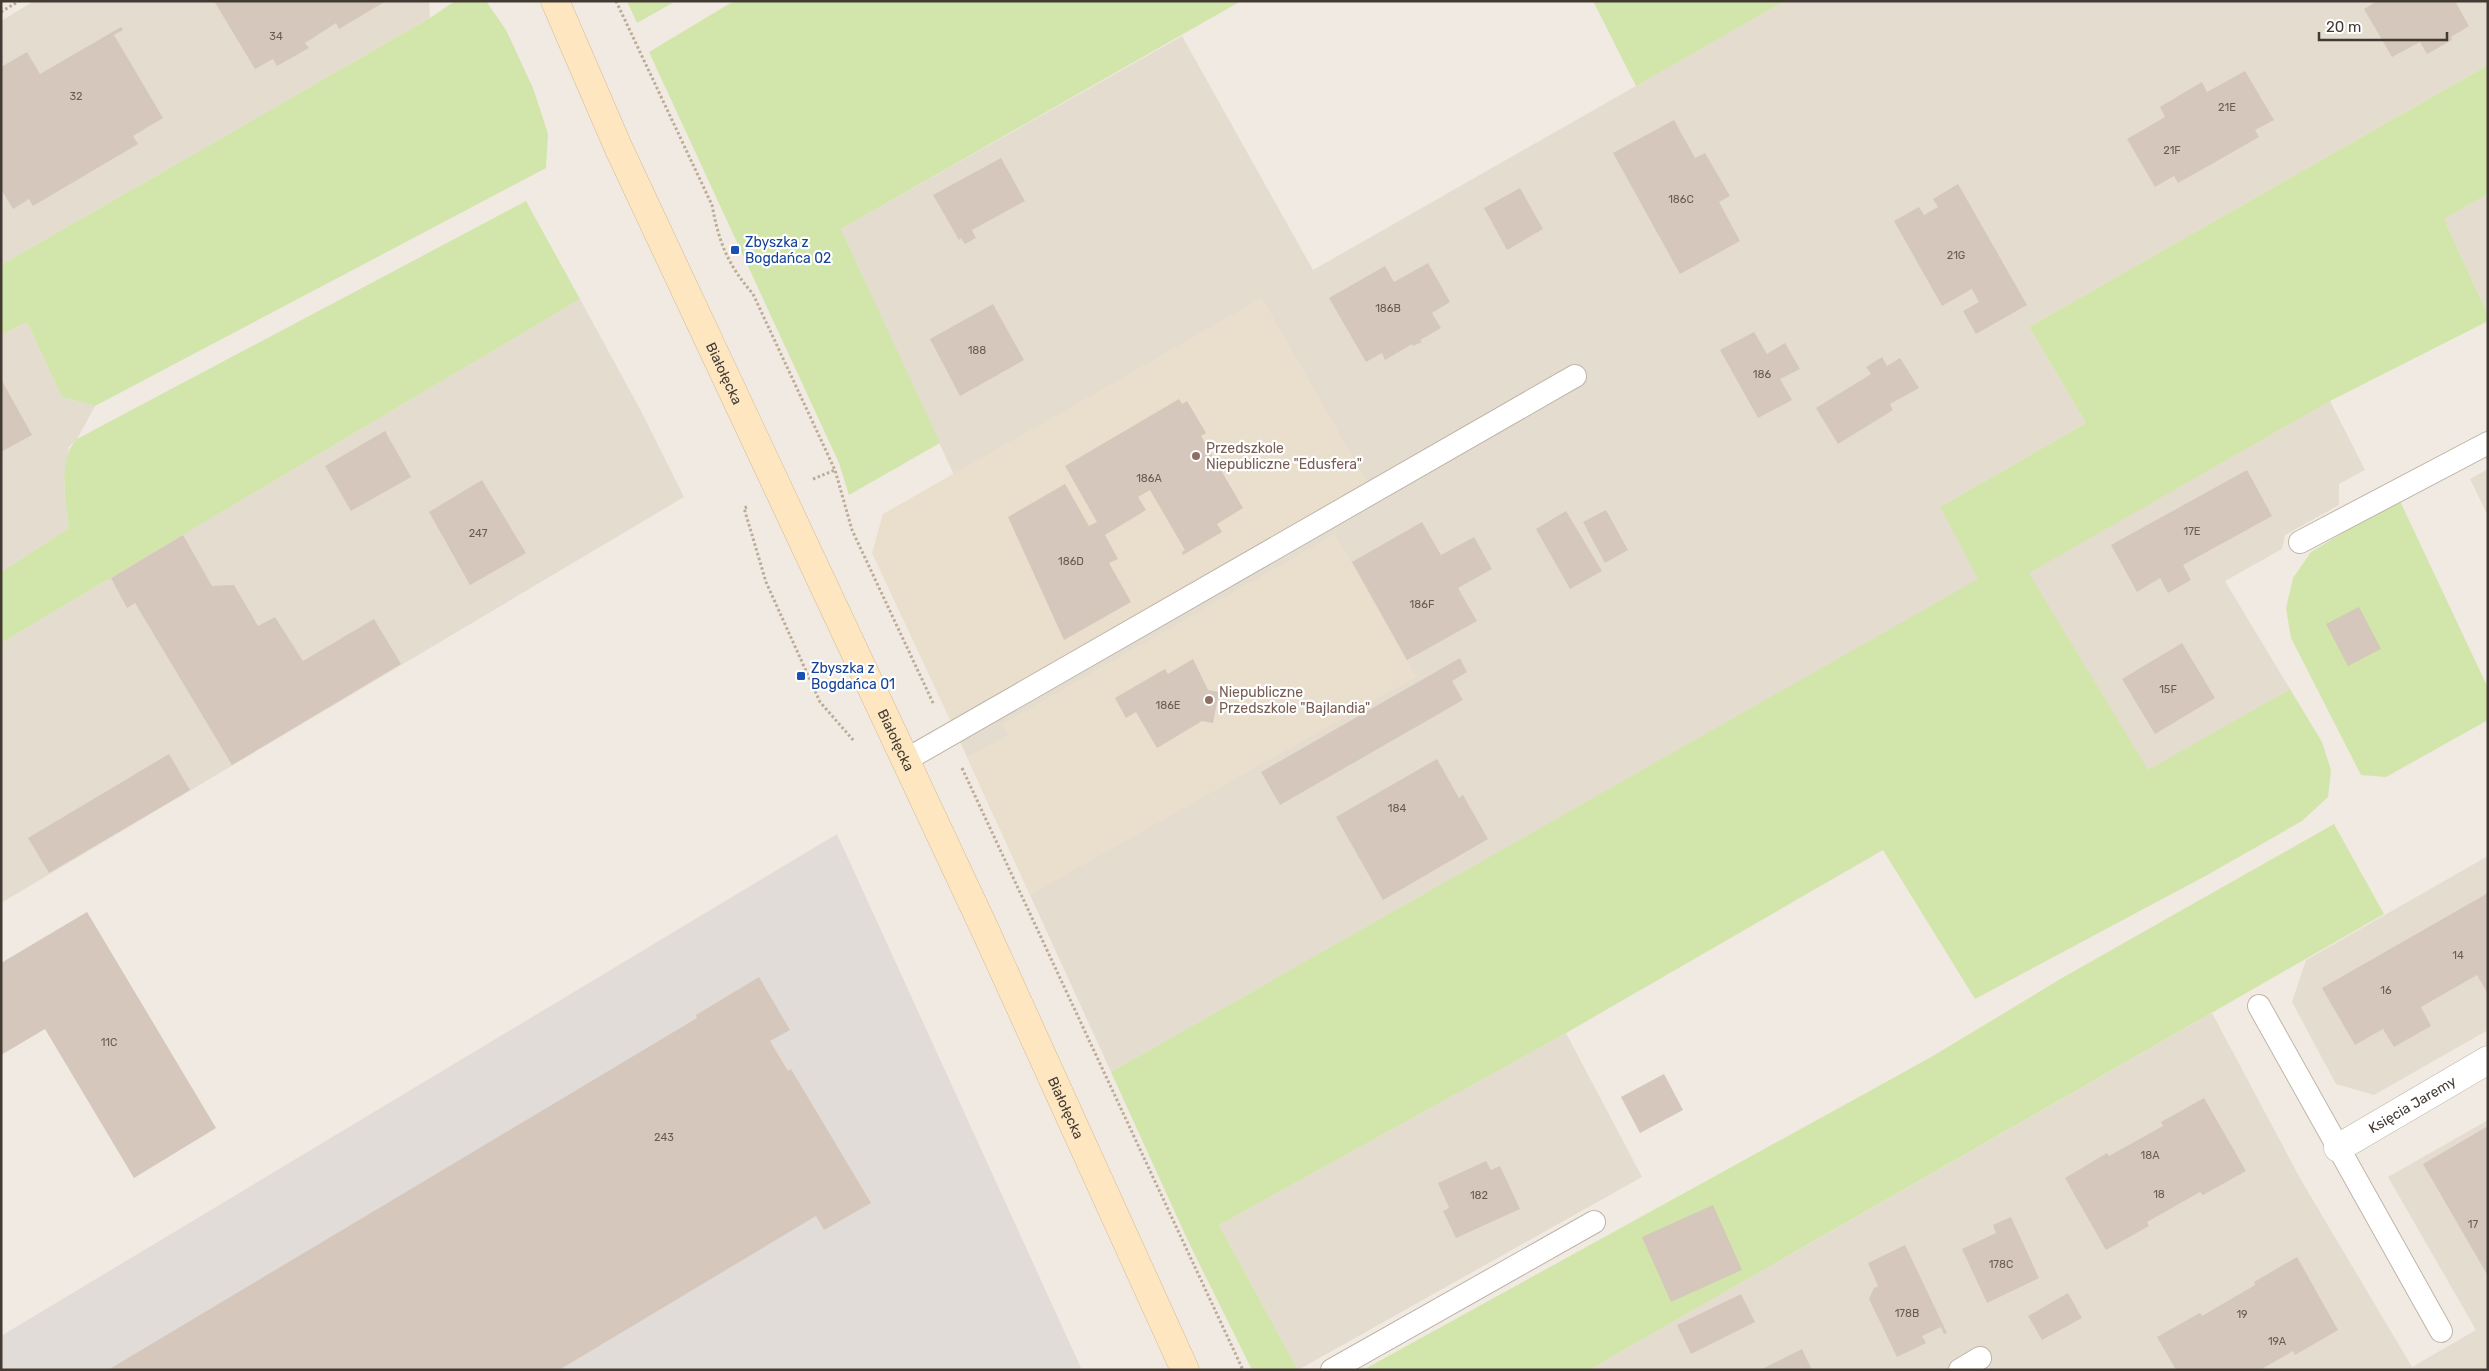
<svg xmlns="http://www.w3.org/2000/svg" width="2489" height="1371" viewBox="0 0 2489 1371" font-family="Rubik,sans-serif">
<rect width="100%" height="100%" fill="#f1eae2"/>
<g fill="#e5dcd0">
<polygon points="34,1 429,1 430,18 1,265 1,21"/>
<polygon points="1785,1 2488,1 2488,65 2029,327 2086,423 1940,507 1979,579 1111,1072 951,722 1262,298 954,475 841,229 1182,36 1313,270"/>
<polygon points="2488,194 2488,315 2444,219"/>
<polygon points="580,299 641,411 684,497 1,903 1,643"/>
<polygon points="27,322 62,397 95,406 77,439 69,447 64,484 69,528 1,572 1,335"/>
<polygon points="2330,401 2365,470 2339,484 2339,505 2285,535 2282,549 2225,581 2290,689 2148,771 2028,573"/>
<polygon points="2488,469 2488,516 2470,479"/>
<polygon points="2488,856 2488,1030 2374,1095 2336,1084 2292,1002 2306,960"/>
<polygon points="2212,1013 2301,1180 2412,1367 2476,1330 2388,1177 2488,1120 2488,1370 1589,1370"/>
<polygon points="1566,1033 1642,1177 1298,1370 1219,1225"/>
</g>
<polygon fill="#e2dcd8" points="837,834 1082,1370 1,1370 1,1336"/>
<g fill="#eadecc">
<polygon points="1262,298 1369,485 951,722 872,553 883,514"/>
<polygon points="1335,534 1416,677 1030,895 967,757 1008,735 1002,724"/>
</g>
<g fill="#d2e5ab">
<polygon points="455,1 486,1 506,30 533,88 548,134 546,168 95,406 62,397 27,322 1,335 1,265 430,18"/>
<polygon points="627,1 676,1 637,23"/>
<polygon points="734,1 1241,1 841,229 940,443 849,495 839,463 649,52"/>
<polygon points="1593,1 1785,1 1636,86"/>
<polygon points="2488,65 2488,194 2444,219 2488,315 2488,321 2330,401 2029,573 2148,770 2290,689 2322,742 2331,770 2328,797 2302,821 2209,874 1975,999 1883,850 1566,1033 1219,1225 1298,1370 1252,1370 1189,1243 1111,1072 1978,579 1940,507 2086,423 2029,327"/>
<path d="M526,201L580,299L1,643V572L69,528C66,501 57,460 77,439Z"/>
<polygon points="2399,499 2488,688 2488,720 2386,777 2361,775 2291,638 2286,608 2293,578 2311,552"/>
<polygon points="2334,824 2384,914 1589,1370 1363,1370 1933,1056 2062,978"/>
</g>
<g fill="#d5c7bb">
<polygon points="214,1 386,1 339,29 336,23 305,43 309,48 277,66 273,59 255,69"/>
<polygon points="2377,1 2455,1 2469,26 2451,37 2452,40 2427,54 2420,42 2392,57 2364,9"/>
<polygon points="121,27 123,30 114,35 163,118 133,136 138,144 33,206 29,199 13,209 1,189 1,67 27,52 40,74"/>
<polygon points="2245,71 2274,120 2255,130 2259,137 2217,161 2178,183 2174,176 2155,187 2127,139 2165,117 2160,107 2180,95 2202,82 2207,92"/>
<polygon points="1674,120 1695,158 1705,153 1730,196 1719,202 1740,241 1680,274 1613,153"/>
<polygon points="1001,158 1025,201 972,230 976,238 965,244 961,238 959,240 933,195"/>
<polygon points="1958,184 2027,305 1976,334 1963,311 1979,302 1972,289 1942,306 1894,221 1919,207 1924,215 1938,207 1933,199"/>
<polygon points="1520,188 1543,229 1507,250 1484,208"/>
<polygon points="1428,263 1450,302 1432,313 1441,328 1420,340 1422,342 1413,346 1412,344 1385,360 1382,353 1366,362 1329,298 1385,266 1394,282"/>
<polygon points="993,304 1024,360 960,396 930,339"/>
<polygon points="1754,332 1767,354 1785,343 1800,369 1780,379 1792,400 1758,418 1720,350"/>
<polygon points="1882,357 1887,366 1900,358 1919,388 1890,404 1893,410 1838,444 1816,408 1871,374 1866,367"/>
<polygon points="1,379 32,435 1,452"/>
<polygon points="1179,399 1182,404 1187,401 1206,433 1201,436 1243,508 1217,524 1222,532 1183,555 1182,552 1185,550 1150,490 1138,497 1146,510 1105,535 1118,559 1109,563 1131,602 1064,640 1008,517 1065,484 1089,526 1097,522 1065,466"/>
<polygon points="385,431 411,477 351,511 325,466"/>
<polygon points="2247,470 2272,516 2183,565 2191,580 2168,593 2160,578 2137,592 2111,545"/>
<polygon points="482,480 526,553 470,585 429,512"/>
<polygon points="1606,510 1628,550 1605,563 1583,522"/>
<polygon points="1566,511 1602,571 1570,589 1536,529"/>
<polygon points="1422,522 1441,555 1474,537 1492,569 1458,588 1477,621 1407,660 1352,562"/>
<polygon points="183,535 212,586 234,585 258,626 275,617 303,661 374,619 401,664 232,765 135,603 127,608 111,578"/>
<polygon points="2359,607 2381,649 2348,666 2326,624"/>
<polygon points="2182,643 2215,698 2155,734 2122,679"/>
<polygon points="1460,658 1467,672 1452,681 1463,700 1280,805 1261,772"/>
<polygon points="1193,659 1208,690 1219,692 1213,723 1202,721 1157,748 1136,712 1126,718 1115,698 1165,669 1168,674"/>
<polygon points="169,754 190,790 49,873 28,838"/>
<polygon points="1437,759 1459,798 1463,795 1488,839 1383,900 1336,817"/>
<polygon points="2488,893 2488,994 2477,975 2421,1007 2431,1026 2394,1047 2383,1029 2355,1045 2322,988"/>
<polygon points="87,912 216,1128 134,1178 45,1029 1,1055 1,963"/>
<polygon points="759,977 790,1030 770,1041 788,1071 791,1069 871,1203 824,1230 816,1216 559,1370 108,1370 697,1018 696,1015"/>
<polygon points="1664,1074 1683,1110 1640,1133 1621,1097"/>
<polygon points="2204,1098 2246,1171 2203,1195 2200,1192 2147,1222 2149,1226 2106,1250 2065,1178 2107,1153 2109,1156 2163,1126 2161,1122"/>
<polygon points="2488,1126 2488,1276 2423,1164"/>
<polygon points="1486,1161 1491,1170 1500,1166 1520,1209 1456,1238 1443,1211 1449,1208 1438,1183"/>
<polygon points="1713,1205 1742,1270 1671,1302 1642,1237"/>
<polygon points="2011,1217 2039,1278 1987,1303 1962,1249 1996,1233 1993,1225"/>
<polygon points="1905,1245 1947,1333 1944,1334 1941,1327 1922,1336 1926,1343 1897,1357 1869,1299 1874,1288 1878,1286 1868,1263"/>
<polygon points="2297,1257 2338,1330 2295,1355 2293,1351 2260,1370 2176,1370 2157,1337 2200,1313 2202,1316 2255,1285 2254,1282"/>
<polygon points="2068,1293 2082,1318 2042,1340 2028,1316"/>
<polygon points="1741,1294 1755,1322 1691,1354 1677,1325"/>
<polygon points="1802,1349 1812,1370 1760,1370"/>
</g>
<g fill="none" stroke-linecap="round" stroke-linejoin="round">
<g stroke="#bfb4a8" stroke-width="24">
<g id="lane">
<polyline points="2300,542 2488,443"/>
<polyline points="904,761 1575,376"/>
<polyline points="2259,1006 2441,1331"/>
<polyline points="1332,1370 1594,1222"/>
<polyline points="1960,1370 1980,1358"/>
</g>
</g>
<g stroke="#bfb4a8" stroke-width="29">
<g id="street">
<path id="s1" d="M2338,1148L2488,1060"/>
</g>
</g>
<g stroke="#d3bb95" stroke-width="29">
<g id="secondary">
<path id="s2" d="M555,1L619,149L986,932L1185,1370"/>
</g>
</g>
<g stroke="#bdab97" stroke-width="3" stroke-dasharray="2.5 2.5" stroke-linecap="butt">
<path d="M616,1L712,205C719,243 728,265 753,294L835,470L852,530L934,705"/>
<polyline points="1,12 19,1"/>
<polyline points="813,479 835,470"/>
<polyline points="747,507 744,508 766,582 820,702 854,741"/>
<polyline points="962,768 1243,1370"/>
</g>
<use href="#lane" stroke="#fff" stroke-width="22"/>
<use href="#street" stroke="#fff" stroke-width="28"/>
<use href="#secondary" stroke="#fde6c0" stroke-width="28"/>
</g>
<g fill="#1a4fb4" stroke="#fff" stroke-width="2">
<rect x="730" y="245" width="10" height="10" rx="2.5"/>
<rect x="796" y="671" width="10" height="10" rx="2.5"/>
</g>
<g fill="#8d6e63" stroke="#fff" stroke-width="2">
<circle cx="1196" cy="456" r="5"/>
<circle cx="1209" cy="700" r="5"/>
</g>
<g text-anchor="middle" stroke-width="4.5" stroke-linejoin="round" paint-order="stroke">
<g font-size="11" fill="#675d55">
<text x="276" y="40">34</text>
<text x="76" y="100">32</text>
<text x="2227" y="111">21E</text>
<text x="2172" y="154">21F</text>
<text x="1681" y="203">186C</text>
<text x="1956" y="259">21G</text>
<text x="1388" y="312">186B</text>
<text x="977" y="354">188</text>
<text x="1762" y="378">186</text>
<text x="1149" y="482">186A</text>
<text x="2192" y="535">17E</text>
<text x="478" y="537">247</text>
<text x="1071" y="565">186D</text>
<text x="1422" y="608">186F</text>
<text x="2168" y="693">15F</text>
<text x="1168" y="709">186E</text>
<text x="1397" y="812">184</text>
<text x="2458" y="959">14</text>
<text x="2386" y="994">16</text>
<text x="109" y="1046">11C</text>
<text x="664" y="1141">243</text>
<text x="2150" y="1159">18A</text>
<text x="2159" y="1198">18</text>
<text x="1479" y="1199">182</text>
<text x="2473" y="1228">17</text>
<text x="2001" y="1268">178C</text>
<text x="1907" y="1317">178B</text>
<text x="2242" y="1318">19</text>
<text x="2277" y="1345">19A</text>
</g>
<g font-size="14" fill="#164399" stroke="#fff" text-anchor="start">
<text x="745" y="247">Zbyszka z<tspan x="745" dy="16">Bogdańca 02</tspan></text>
<text x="811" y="673">Zbyszka z<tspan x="811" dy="16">Bogdańca 01</tspan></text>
</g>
<g font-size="14" fill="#423a33" stroke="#fff">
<text dy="5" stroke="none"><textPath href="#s2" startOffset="409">Białołęcka</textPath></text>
<text dy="5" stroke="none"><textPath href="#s2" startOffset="814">Białołęcka</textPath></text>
<text dy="5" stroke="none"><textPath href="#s1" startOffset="86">Księcia Jaremy</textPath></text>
<text dy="5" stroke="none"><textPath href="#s2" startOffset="1219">Białołęcka</textPath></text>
</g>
<g font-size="14" fill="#785e54" stroke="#fff" text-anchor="start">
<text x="1206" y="453">Przedszkole<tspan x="1206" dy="16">Niepubliczne "Edusfera"</tspan></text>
<text x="1219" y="697">Niepubliczne<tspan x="1219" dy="16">Przedszkole "Bajlandia"</tspan></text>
</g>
</g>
<rect width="2489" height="1371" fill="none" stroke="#423a33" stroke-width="5"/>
<path d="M2319 32v8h128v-8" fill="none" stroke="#423a33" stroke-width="2.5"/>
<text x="2326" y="32" font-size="15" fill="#423a33" stroke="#ffffff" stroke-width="4" paint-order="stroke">20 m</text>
</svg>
